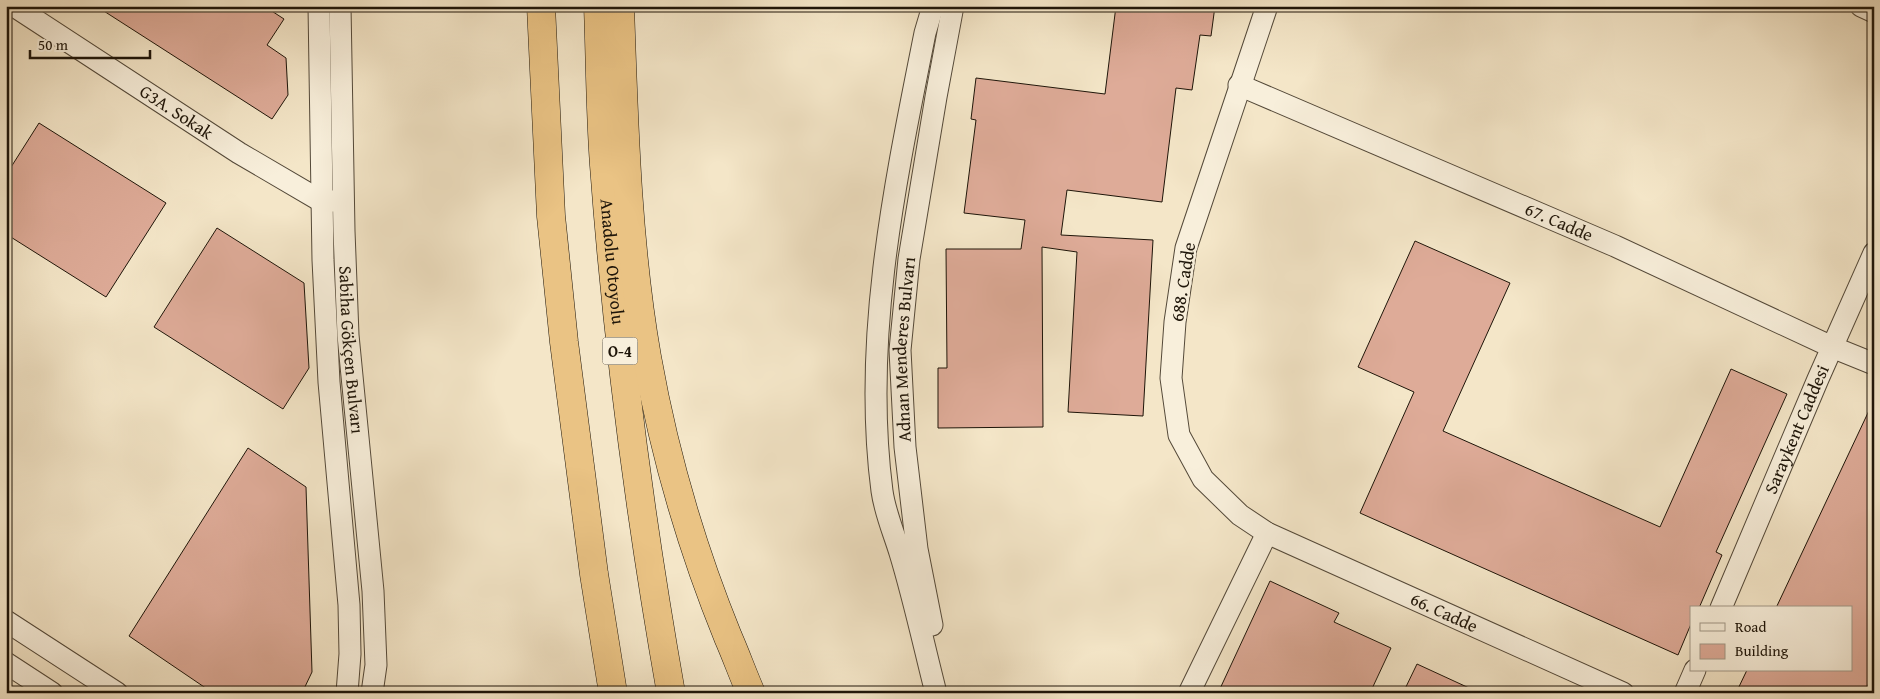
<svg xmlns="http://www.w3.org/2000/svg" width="1880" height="699" viewBox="0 0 1880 699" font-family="'Gentium Book Plus',serif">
<rect width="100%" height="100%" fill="#f4e6c8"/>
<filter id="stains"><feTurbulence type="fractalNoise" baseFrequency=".004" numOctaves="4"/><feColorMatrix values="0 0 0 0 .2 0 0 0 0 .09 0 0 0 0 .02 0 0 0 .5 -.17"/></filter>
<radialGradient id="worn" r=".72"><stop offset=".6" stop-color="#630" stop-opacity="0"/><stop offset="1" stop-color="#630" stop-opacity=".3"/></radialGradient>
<g fill="#deab98" stroke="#1e1509">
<polygon points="96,6 264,6 284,19 267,45 286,58 288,95 272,119"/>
<polygon points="1116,6 1215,6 1211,36 1200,35 1192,90 1176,88 1162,202 1067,190 1061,235 1153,240 1143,416 1068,412 1077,252 1042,247 1043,427 938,428 938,368 947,368 946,249 1021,249 1025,220 964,213 976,120 971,119 976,78 1105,94"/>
<polygon points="39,123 166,203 106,297 6,234 6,175"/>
<polygon points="217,228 304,283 309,368 283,409 154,327"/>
<polygon points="1415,241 1510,283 1443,431 1660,527 1731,369 1787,394 1716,552 1722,555 1699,608 1691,608 1691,624 1678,655 1360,513 1414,392 1358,367"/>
<polygon points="1874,400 1874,673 1864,693 1736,693 1747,670 1851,670 1851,608 1776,608"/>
<polygon points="248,448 306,487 312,672 302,693 213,693 129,636"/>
<polygon points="1270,581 1339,613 1334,622 1391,648 1370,693 1218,693"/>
<polygon points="1417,664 1480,693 1403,693"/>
</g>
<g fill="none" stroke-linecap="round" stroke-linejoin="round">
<g stroke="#544939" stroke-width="23">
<g id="minor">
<path id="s1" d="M14,6L239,153L321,201H333"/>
<polyline points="319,6 323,260 329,382 349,605 350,654 347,693"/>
<path id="s2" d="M340,6L344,231L348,335L373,591L376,665L372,693"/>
<path d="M933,6L925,33C895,183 862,338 882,491C885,513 894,533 900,553C914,599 924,646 936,693"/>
<path id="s3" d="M1267,6L1186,248L1175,322L1171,378L1179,435L1203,479L1240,515L1267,533L1623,693"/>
<polyline points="1861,6 1874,12"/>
<path id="s4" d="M1239,85L1615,246L1832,347L1874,364"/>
<path id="s5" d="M1721,608L1818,379L1874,253"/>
<polyline points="6,621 117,693"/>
<path id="s6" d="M932,625L917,549L905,447L900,350L909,259L936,97L953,6"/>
<polyline points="6,663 52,693"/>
<polyline points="1189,693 1267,533"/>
<polyline points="1685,693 1695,670"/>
</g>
</g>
<g stroke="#1e1509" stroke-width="29">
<g id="highway">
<polyline points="541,6 551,216 564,342 594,574 613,693"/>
<path id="s7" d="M598,6C600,59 600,112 604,165C617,342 640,518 671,693"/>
<path d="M620,6C624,122 627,243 647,357C664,453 691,546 728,637C736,655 743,675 751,693"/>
</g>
</g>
<use href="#minor" stroke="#f8efdb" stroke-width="21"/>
<use href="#highway" stroke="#eac384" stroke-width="28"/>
</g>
<g text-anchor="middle" stroke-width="5" stroke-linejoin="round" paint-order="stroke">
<rect fill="#f8efdb" stroke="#5f5648" stroke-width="1" x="602.5" y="337.5" width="35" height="27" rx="4"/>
<g font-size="16" font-weight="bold" fill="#1e1509">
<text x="620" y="357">O-4</text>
</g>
<g font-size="18" fill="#1e1509" stroke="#f8efdb">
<text dy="6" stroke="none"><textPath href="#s1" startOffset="194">G3A. Sokak</textPath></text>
<text dy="6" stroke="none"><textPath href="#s4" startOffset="348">67. Cadde</textPath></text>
<text dy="6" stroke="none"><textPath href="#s7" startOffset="256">Anadolu Otoyolu</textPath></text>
<text transform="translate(1183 282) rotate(-81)" y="6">688. Cadde</text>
<text dy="6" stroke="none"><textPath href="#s2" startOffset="344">Sabiha Gökçen Bulvarı</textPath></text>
<text dy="6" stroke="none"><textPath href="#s6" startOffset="278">Adnan Menderes Bulvarı</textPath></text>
<text dy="6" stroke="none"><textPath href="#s5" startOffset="194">Saraykent Caddesi</textPath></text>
<text dy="6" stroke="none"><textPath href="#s3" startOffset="772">66. Cadde</textPath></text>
</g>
</g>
<rect width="1880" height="699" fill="none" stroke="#f4e6c8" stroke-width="25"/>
<rect x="8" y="8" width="1865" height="684" fill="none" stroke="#1e1509" stroke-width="2.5"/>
<rect x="12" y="12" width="1855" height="674" fill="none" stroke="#1e1509"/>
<rect x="1690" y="606" width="162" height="65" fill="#f8efdb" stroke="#a19887"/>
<rect x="1700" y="623" width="25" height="8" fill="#f8efdb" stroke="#a19887"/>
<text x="1735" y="632" font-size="15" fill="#1e1509">Road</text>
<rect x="1700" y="644" width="25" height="15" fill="#deab98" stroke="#a19887"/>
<text x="1735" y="656" font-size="15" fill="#1e1509">Building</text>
<path d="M30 50v8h120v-8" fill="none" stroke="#1e1509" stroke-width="2.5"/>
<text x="38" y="50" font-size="15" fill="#1e1509" stroke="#f8efdb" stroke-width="4" paint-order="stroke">50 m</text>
<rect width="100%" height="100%" filter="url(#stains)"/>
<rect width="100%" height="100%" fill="url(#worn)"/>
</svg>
